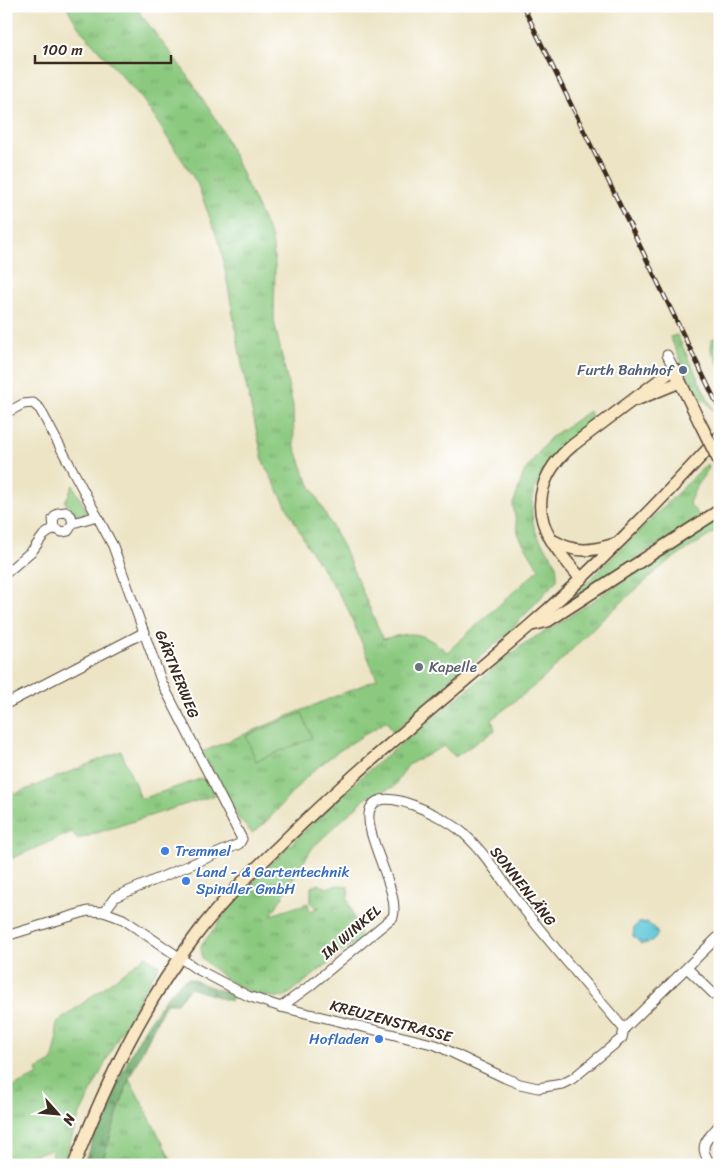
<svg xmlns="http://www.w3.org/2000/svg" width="726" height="1171" viewBox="0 0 726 1171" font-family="Sriracha,sans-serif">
<defs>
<pattern id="grass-tufts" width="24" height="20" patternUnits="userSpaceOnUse" patternTransform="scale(1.25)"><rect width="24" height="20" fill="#8bc97f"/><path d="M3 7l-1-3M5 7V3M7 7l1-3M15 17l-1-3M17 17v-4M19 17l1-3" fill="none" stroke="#73a367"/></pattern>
<pattern id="forest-firs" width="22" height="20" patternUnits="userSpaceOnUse" patternTransform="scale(1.25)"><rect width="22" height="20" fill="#70ad6e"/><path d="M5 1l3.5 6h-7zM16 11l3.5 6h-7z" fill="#5d8d5a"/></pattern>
<pattern id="water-ripples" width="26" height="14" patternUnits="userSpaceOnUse" patternTransform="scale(1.25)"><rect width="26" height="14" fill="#5ac5d6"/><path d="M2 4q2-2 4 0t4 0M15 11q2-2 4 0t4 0" fill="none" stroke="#4fa9b7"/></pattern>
</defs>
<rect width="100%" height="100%" fill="#fff"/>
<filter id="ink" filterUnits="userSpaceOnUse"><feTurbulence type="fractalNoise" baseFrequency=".02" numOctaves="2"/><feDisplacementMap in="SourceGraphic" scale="10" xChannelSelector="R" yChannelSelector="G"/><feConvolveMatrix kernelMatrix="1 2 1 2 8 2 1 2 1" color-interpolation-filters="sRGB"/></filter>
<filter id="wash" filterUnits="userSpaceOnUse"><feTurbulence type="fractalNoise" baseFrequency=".0096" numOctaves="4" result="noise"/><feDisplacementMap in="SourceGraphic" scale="20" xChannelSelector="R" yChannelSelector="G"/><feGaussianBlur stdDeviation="1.12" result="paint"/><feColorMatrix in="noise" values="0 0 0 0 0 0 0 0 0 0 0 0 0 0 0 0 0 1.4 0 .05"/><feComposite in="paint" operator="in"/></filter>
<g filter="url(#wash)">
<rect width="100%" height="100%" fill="#ece4c5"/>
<g fill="url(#grass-tufts)" stroke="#637a4e">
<path d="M66,6H137L139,12L188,76L221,128L272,239L275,266L274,321L293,406L294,444L305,475L345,551L383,639C416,631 420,631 447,652L539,569L519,536L513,506L524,472L550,438L589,411L595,422C561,448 518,482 536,532C540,543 552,553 556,565C557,569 557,575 557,580L508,633L393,732L387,721C361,737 334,752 311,773C290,792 275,817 252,833L239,819L202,752L377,679L346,605L307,545L264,464L245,381L221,248L197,183L143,100L79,28Z"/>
<polygon points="677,335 710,403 714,411 706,401 698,398 670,337"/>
<polygon points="718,337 720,339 720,367 711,349 712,339"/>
<polygon points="707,464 709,468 697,485 689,503 700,517 562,607"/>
<path d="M720,516V529L667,562L597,624L543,679L492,719L495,730L455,757L444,746L408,765L394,787L367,797L313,847L271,915L308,903L310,911L320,907H315L311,902V887L318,884L327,888C335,885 340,884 348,887L349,895L347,897L361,938L285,997C253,1000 222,979 202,958L201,946L231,906L266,868L363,775L525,643L561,622Z"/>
<polygon points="121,751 141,799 206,777 215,795 78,839 72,832 6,861 6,786 15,794"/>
<polygon points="146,956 159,965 120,1033 80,1114 62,1165 51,1165 52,1149 6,1164 6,1090 39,1075 37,1070 52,1062 57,1041 56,1023"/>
<polygon points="129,1078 174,1165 101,1165"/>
</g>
<path fill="url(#forest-firs)" stroke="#566c46" d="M188,978L234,996L230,1001L190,988L177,1003H166L129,1078L101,1165H83C100,1120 148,999 188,978Z"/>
<g fill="#8bc97f" stroke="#637a4e">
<polygon points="73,485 87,512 75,516 65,502"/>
<polygon points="302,713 312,738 256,761 246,736"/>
</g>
<path fill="url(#water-ripples)" stroke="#4a787a" d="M647,922L655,929L658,934C653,941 649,944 641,944L633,936L634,927L639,923Z"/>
</g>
<g filter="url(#ink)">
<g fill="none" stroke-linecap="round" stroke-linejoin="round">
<g stroke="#564637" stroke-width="11">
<g id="minor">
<polyline points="667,355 674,369"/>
<polyline points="6,413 23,404 33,403 40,409 113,546 162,683 242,839 239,844 115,897 104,912"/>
<polyline points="73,523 71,516 66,512 58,513 53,519 54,528 62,532 68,531 73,523 97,516"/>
<polyline points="6,573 33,550 43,536 54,528"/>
<polyline points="6,704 145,632"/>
<polyline points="6,936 88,911 104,912 123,919 195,968 248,996 281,1007 436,1045 505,1078 520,1084 538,1088 562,1084 572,1079 622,1038 624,1029 720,935"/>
<polyline points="688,969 720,1000"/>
<path d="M281,1007L311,985L393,917C401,891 359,829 371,807C384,785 442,817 457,828C483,848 502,881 522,907C555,949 590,989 624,1029"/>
<path d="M711,1165C697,1145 706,1141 720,1124"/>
</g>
</g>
<g stroke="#564637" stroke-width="14">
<g id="secondary">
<polyline points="636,400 680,382"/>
<path d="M554,541C576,554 593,551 615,544"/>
<path d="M581,579C571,566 558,553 550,538C530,503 544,469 573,445L674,369L699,421"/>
<polyline points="532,625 548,621 720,510"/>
<path d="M74,1165C106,1083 143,1004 197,934C221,902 249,875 278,847C356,769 443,700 527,628C595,569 658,503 720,436"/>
</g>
</g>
<use href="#minor" stroke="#fff" stroke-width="9"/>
<use href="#secondary" stroke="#fae7c3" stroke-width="11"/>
<g stroke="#3b2a1e" stroke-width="4.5">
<polyline id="rail" points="523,6 720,410"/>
</g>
<use href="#rail" stroke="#fff" stroke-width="2.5" stroke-dasharray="8" stroke-linecap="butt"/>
<g stroke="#564637" stroke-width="14" stroke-linecap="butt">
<polyline id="secondary-bridge" points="699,421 720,463"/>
</g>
<use href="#secondary-bridge" stroke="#fae7c3" stroke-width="11"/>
</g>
</g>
<circle fill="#5c6f8a" stroke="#fff" stroke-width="2" cx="683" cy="370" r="5"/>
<circle fill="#6b7280" stroke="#fff" stroke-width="2" cx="419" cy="667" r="5"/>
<g fill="#3f7fe0" stroke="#fff" stroke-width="2">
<circle cx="165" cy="851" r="5"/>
<circle cx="186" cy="881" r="5"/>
<circle cx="379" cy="1039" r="5"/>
</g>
<g text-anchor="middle" stroke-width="4" stroke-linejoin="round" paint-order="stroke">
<g font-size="15" fill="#4e5e75" stroke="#fff" text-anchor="end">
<text x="673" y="375">Furth Bahnhof</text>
</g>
<g font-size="15" fill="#5b616d" stroke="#fff" text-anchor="start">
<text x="429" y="672">Kapelle</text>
</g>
<g font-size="15" fill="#3b2a1e" stroke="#fff">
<text transform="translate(177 674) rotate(68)" y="5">GÄRTNERWEG</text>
<text transform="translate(523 886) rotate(52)" y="5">SONNENLÄNG</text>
<text transform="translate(351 932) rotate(-41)" y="5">IM WINKEL</text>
<text transform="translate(391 1021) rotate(15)" y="5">KREUZENSTRASSE</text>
</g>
<g font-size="15" fill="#366cbe" stroke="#fff" text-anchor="start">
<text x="175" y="856">Tremmel</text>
<text x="196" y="877">Land - &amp; Gartentechnik<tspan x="196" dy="17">Spindler GmbH</tspan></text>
<text x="369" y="1044" text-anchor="end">Hofladen</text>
</g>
</g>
<rect width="726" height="1171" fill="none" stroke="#fff" stroke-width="25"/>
<g transform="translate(58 1114) rotate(117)" stroke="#ffffff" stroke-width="4" paint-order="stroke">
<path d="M0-4L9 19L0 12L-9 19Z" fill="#3b2a1e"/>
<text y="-8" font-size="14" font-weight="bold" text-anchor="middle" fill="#3b2a1e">N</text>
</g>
<path d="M35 55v8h136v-8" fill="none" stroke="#3b2a1e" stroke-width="2.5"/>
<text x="42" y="55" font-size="15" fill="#3b2a1e" stroke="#ffffff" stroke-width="4" paint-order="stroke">100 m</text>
</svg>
